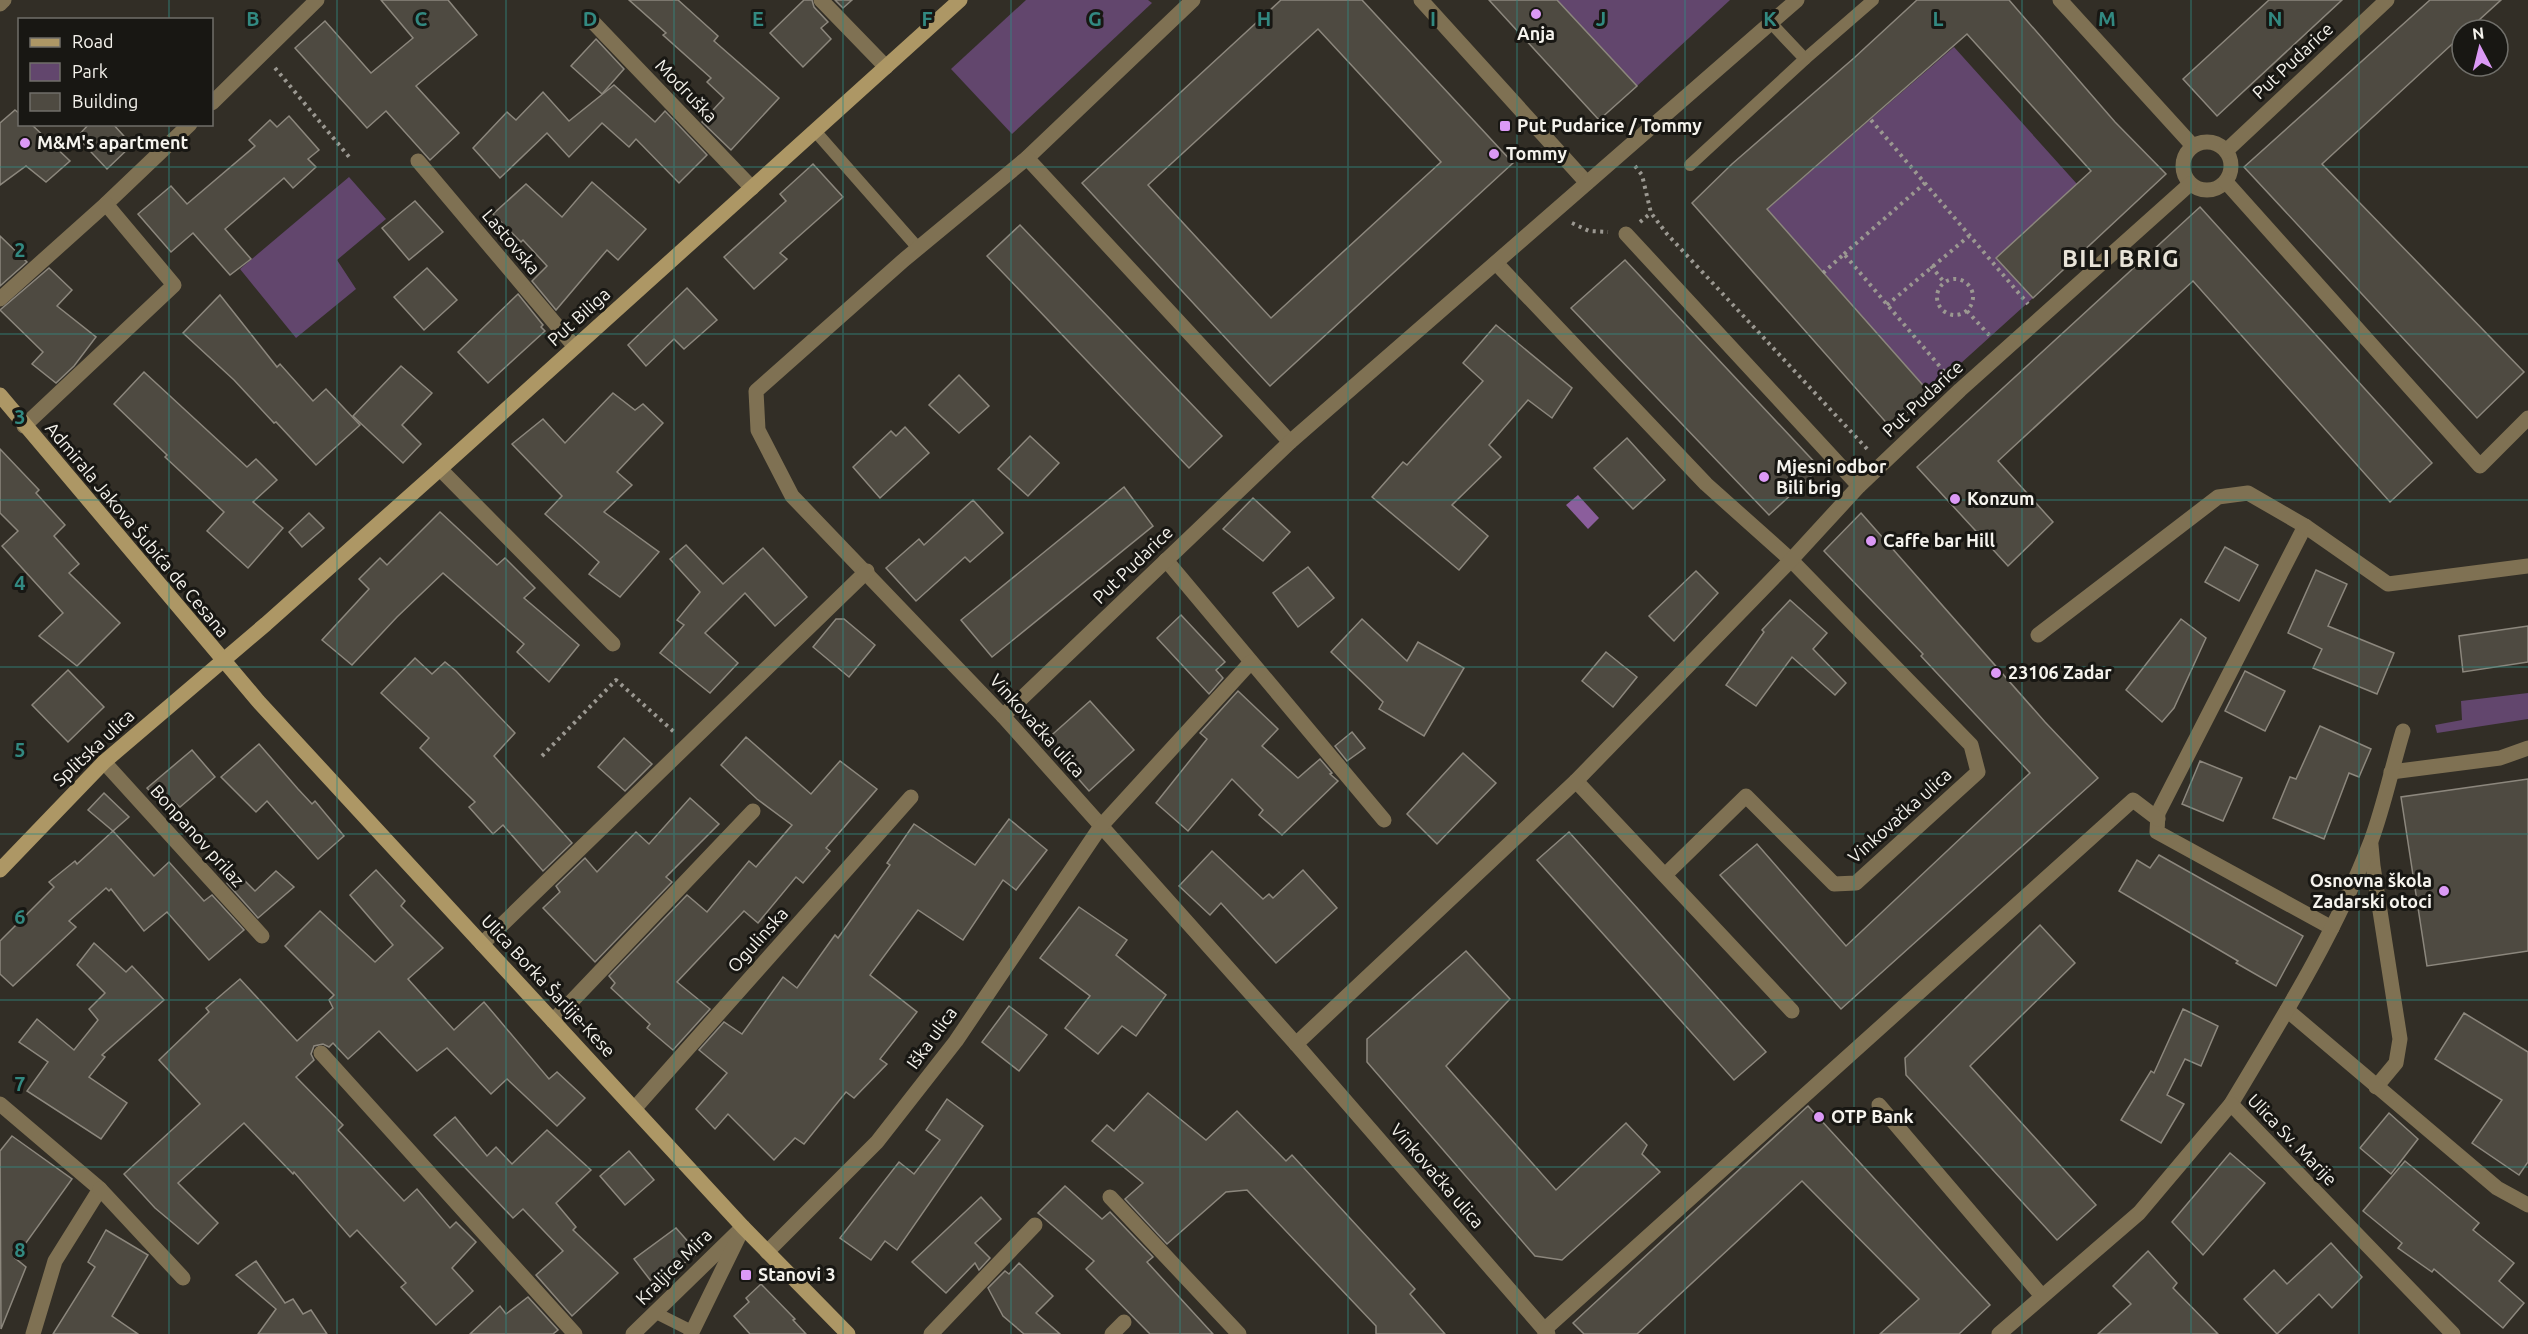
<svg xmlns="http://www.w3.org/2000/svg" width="2528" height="1334" viewBox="0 0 2528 1334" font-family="Ubuntu,sans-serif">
<rect width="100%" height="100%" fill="#322e26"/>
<g fill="#62466d">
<polygon points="1026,0 1148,0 1152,3 1012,134 951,69"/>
<polygon points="1557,0 1730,0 1637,86"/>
<polygon points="1954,47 2077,184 1996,258 2033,298 1929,392 1766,210"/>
<polygon points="349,177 386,219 337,260 356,289 296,338 240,269"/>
<polygon points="2528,693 2528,719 2437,733 2435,725 2462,720 2461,701"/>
</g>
<polygon fill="#8b5e9c" points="1578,495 1599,518 1588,529 1566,505"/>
<g fill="#4e4a41" stroke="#8c877d" stroke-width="1.5" fill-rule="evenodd">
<polygon points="381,0 448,0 477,35 416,86 459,133 430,160 386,111 367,128 295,48 325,21 371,73 413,38"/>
<polygon points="629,0 678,0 718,36 714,41 779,98 731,150 702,122 724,98 707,82 711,78 663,35 666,33"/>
<polygon points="804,0 812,0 814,7 828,22 821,28 831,39 803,67 770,33"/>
<polygon points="835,0 852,0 843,8"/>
<path d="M1281,0H1362L1513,163L1270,386L1082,183ZM1318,29L1441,162L1271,318L1148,185Z"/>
<polygon points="1489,0 1557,0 1637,86 1599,120"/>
<polygon points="1917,0 2009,0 2115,122 2166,174 2033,298 1996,258 2091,171 1967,34 1767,209 1929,392 1891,428 1692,203 1732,164 1854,58"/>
<polygon points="2269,0 2342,0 2217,116 2183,79"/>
<polygon points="2430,0 2501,0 2468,30 2462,30 2462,35 2322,164 2524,372 2477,418 2244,167"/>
<polygon points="596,39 624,69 602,94 571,66"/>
<polygon points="614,85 655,122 665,111 707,155 679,183 636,139 629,147 602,123 569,157 547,133 500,178 473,148 507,112 516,120 543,92 569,121"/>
<polygon points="15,110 20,114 20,124 31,124 70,161 46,182 26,166 0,185 0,123"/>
<polygon points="289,116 319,150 308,159 316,167 293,188 284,178 225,229 251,259 230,275 193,233 171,252 138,214 171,186 187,204 255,146 249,140 270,120 277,127"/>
<polygon points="89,124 113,124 132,145 107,169 77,137"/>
<polygon points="813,164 843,197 780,253 787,259 754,289 724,257 786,201 780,194"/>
<polygon points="592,182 646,229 618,260 607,250 556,310 532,281 547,266 523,240 521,242 493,214 526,184 562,217"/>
<polygon points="415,201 443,232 409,260 382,228"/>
<polygon points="2200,207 2432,463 2390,502 2193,281 1998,461 2053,522 2008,566 1917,467"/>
<polygon points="1020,225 1222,436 1189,468 987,256"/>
<polygon points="0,236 27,262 0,286"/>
<polygon points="1625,260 1820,468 1769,515 1571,308"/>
<polygon points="49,268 72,290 57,306 96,337 74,366 56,383 32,364 43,352 0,310"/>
<polygon points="427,268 457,300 424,330 394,297"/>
<polygon points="687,288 717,320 684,349 674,339 646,366 628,345"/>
<polygon points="518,294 543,325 541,327 545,331 488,383 458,352"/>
<polygon points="220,295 277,367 280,364 313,401 326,389 360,425 316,465 276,422 274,423 234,380 183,333"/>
<polygon points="1496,325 1572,388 1552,418 1528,400 1489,445 1501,457 1452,505 1488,536 1459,570 1372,497 1403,462 1407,465 1483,381 1463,363"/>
<polygon points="401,366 432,393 402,425 421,444 403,463 353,416"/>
<polygon points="144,372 247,467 256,459 277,480 253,502 283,528 248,568 207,531 224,512 165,457 167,455 114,404"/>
<polygon points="959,375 989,406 959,433 929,405"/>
<polygon points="613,393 635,410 643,404 663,423 617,472 632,485 604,512 659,552 620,597 589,574 599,562 545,514 562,496 512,444 543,419 565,443"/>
<polygon points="905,427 929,453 880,498 853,467 891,431 896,436"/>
<polygon points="1030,436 1059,463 1028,496 998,469"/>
<polygon points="1627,438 1665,480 1633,509 1594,468"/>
<polygon points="0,449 39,490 36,493 65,525 54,536 79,564 69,573 120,623 77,666 39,636 63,613 2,546 18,531 0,513"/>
<polygon points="1124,487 1153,526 992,657 961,620"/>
<polygon points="1253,498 1290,532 1263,561 1223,529"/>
<polygon points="973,500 1003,533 970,562 965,557 916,601 886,568 919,539 924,545"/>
<polygon points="440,512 497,565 505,558 535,588 524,598 579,645 549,682 517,652 524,644 443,573 397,617 352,665 322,640 369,589 359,579 380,558 387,565"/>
<polygon points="309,513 324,528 302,547 289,532"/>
<polygon points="1861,513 2045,722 2098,778 1841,1009 1720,875 1757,844 1846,946 2030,773 1921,656 1923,654 1824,551"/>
<polygon points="686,545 723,584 763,548 807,597 775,626 745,593 705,633 738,663 710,693 660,653 684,625 677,620 700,592 670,559"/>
<polygon points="2225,547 2258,565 2239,601 2205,582"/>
<polygon points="1308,567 1334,598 1298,627 1273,593"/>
<polygon points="2316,570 2347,584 2328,626 2394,653 2377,694 2313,668 2322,649 2288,633"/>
<polygon points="1696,571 1718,593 1674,641 1649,616"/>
<polygon points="1790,600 1827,633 1813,649 1846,683 1835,695 1792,657 1756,706 1726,685 1764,632 1762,630"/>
<polygon points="1181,615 1225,662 1216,670 1223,678 1209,694 1157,638"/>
<polygon points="836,619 844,619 875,645 849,677 813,647"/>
<polygon points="1362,619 1407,661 1418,642 1464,668 1424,736 1379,709 1383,702 1331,652"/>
<polygon points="2181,619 2206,638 2174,708 2162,722 2126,690"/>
<polygon points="2528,626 2528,662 2463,672 2459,636"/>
<polygon points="1606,652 1637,677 1613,707 1582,681"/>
<polygon points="415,658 432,674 445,662 456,671 515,733 494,756 572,843 543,871 503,825 493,834 469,807 475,802 420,748 429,738 381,693"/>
<polygon points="68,670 104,707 68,742 32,705"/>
<polygon points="2245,671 2285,691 2265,731 2225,711"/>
<polygon points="1238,691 1278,729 1262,746 1298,778 1320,759 1332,773 1330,774 1338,781 1282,835 1259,815 1263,810 1232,779 1188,831 1156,803 1207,739 1200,733"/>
<polygon points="1090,701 1134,750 1089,791 1045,741"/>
<polygon points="2320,726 2371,749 2359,777 2349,773 2324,839 2273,818 2290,777 2296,779"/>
<polygon points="1352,732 1365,748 1347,761 1335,746"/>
<polygon points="746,737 811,794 840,761 877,789 826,848 830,851 803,883 796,877 758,923 744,911 677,982 710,1009 673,1050 647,1028 650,1024 611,988 615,983 609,976 687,895 707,912 749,861 756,867 792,825 757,799 721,765"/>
<polygon points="624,738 652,764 625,791 598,767"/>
<polygon points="259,744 298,789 312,804 315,801 344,836 318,859 267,801 256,812 221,777"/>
<polygon points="192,750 215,777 180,807 173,801 164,807 147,788"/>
<polygon points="1463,753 1496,783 1437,844 1407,814"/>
<polygon points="2200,761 2242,778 2223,821 2182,804"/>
<polygon points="2528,779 2528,951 2427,966 2401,797"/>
<polygon points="104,793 129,817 113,831 88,810"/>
<polygon points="690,798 719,824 666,877 672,882 595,962 543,908 560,892 556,886 585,858 597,872 636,832 649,844"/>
<polygon points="1009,819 1047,850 1016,890 1003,880 963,940 918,910 870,975 917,1012 880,1059 887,1064 854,1098 846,1092 804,1144 795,1138 774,1160 728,1114 715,1129 696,1109 727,1073 699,1050 724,1022 742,1034 783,977 797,988 835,935 838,938 890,865 887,863 914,824 975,865"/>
<polygon points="113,831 154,876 169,862 204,901 212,895 244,930 209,960 167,912 144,931 111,889 109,891 106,888 69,921 76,927 13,986 0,974 0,941 54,887 49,882 75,861 77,864"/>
<polygon points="1569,832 1766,1052 1734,1080 1537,860"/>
<polygon points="1212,851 1263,899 1269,894 1273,898 1303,870 1337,908 1276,963 1221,903 1210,915 1179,886"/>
<polygon points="2159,855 2303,936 2276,986 2236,963 2238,961 2119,891 2137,860 2150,868"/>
<polygon points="376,870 405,901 401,906 443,948 408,979 454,1030 484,1002 549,1079 557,1072 585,1098 557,1126 507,1079 491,1094 447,1048 417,1071 379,1031 348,1059 333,1043 329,1047 323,1044 314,1046 311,1054 314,1060 296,1077 343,1125 338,1130 404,1201 417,1189 450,1228 456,1222 476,1242 452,1268 473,1291 436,1325 401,1287 406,1283 357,1230 350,1237 294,1172 293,1174 244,1123 178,1183 218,1223 198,1244 155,1208 124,1174 200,1104 159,1060 209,1012 206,1008 240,979 297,1041 333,1008 329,1000 334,995 285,946 320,911 375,962 393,945 350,895"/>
<polygon points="276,871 294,887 258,918 227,883 238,874 255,891"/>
<polygon points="1079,907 1127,940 1116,955 1166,995 1136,1036 1122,1026 1098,1054 1065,1028 1090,996 1040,958"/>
<polygon points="2040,925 2075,963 1970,1066 2096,1205 2057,1240 1906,1075 1905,1058"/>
<polygon points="94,943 126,972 132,966 164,1000 102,1055 105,1057 89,1077 127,1103 101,1139 27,1091 48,1062 19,1042 37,1019 74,1050 98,1020 89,1009 105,993 77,965"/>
<polygon points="1466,951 1510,999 1446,1066 1556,1190 1626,1123 1647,1145 1642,1154 1660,1172 1562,1260 1535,1256 1367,1062 1367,1039"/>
<polygon points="1009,1006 1047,1035 1019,1071 982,1042"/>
<polygon points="2183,1009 2218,1026 2201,1066 2185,1059 2167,1095 2184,1104 2161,1143 2121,1120 2151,1071 2154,1073"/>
<polygon points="2464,1013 2528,1052 2528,1162 2519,1175 2472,1143 2502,1100 2435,1059"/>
<polygon points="1148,1093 1206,1140 1237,1111 1286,1161 1292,1155 1415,1289 1410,1294 1445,1334 1376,1334 1376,1326 1247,1190 1226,1192 1167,1244 1125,1199 1143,1183 1092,1141 1107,1125 1114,1131"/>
<polygon points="947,1099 983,1126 897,1250 885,1241 871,1260 840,1238 899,1162 914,1174 940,1140 926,1130"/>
<polygon points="1808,1106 1990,1305 1959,1334 1880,1334 1919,1299 1802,1181 1637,1334 1584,1334 1573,1323"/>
<polygon points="2389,1113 2418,1139 2391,1174 2360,1148"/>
<polygon points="455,1117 487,1156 496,1147 512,1164 547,1130 591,1170 556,1203 576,1227 573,1230 618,1273 572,1316 536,1275 563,1251 523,1209 513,1218 434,1135"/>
<polygon points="12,1136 72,1179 15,1258 26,1267 1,1329 0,1151"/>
<polygon points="629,1151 654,1180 625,1205 600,1176"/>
<polygon points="2230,1153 2265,1183 2203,1255 2172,1222"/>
<polygon points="2405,1161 2479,1223 2473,1230 2514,1263 2499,1281 2524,1303 2503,1328 2434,1269 2432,1272 2398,1248 2402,1243 2363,1211"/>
<polygon points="1065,1186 1102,1219 1110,1212 1153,1257 1147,1262 1213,1334 1150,1334 1086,1269 1094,1261 1038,1213"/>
<polygon points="981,1197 1001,1219 975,1243 990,1258 979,1270 975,1263 946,1293 912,1262"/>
<polygon points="676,1228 698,1253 654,1285 634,1259"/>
<polygon points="106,1230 148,1255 112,1316 138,1334 53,1334 95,1267 88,1262"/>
<polygon points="2331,1243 2362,1277 2332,1308 2319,1294 2277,1334 2244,1299 2274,1270 2287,1284"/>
<polygon points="2148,1251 2177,1283 2173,1288 2218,1334 2098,1334 2131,1304 2113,1286"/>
<polygon points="256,1261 285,1303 293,1299 303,1314 311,1310 327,1334 258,1334 276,1309 236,1275"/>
<polygon points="1019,1263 1053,1296 1036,1313 1060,1334 1024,1334 1003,1316 988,1288 1005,1271 1009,1274"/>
<polygon points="761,1284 795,1319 793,1320 806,1334 750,1334 734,1316 749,1302 746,1298"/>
<polygon points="528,1297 558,1330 553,1334 470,1334 500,1306 506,1314"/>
</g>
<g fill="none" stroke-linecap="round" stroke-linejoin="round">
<g stroke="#9b9891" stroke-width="4" stroke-dasharray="3 4.5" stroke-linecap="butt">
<polyline points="275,68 350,158"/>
<polyline points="1871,120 2028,304"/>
<polyline points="1635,166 1642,175 1651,213 1667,234 1869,451"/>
<polyline points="1640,222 1651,213"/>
<polyline points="1572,223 1589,231 1608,232"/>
<polyline points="1844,254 1925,183"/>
<polyline points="1931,266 1944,282"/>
<polyline points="1823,273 1844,254 1948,376"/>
<circle cx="1955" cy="297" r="18"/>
<polyline points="1887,305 1969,236"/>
<polyline points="1967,311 1991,337"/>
<polyline points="542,756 616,680 674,732"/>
</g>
<g stroke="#7f7153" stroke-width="12">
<polyline points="1805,59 1873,0"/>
<polyline points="815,131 918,248"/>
<polyline points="1690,165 1805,59 1771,23"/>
<polyline points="656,1313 692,1331"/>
</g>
<g stroke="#7f7153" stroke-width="15">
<polyline points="821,0 886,67"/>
<polyline points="1193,0 1027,158 905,259 756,391 758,430 792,496 1003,716 1296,1044 1548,1334"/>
<polyline points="1421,0 1587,183"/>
<polyline points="2060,0 2193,146"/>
<polyline points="0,4 4,0"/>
<polyline points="592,21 752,188"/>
<polyline points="212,103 317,0"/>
<circle cx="2207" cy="166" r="24"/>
<polyline points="2226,151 2387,0"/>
<polyline points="1027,158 1290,442"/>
<polyline points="418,161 575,347"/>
<polyline points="2226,182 2480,466 2528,418"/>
<polyline points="1626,234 1859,486"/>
<polyline points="1496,263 1706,484 1791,560 1971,745 1978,772 1856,883 1834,884 1746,796 1665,875"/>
<polyline points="0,299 106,204 190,124"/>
<polyline points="24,426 174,285 106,204"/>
<polyline points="440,469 613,644"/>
<polyline points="2305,526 2158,813 2157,832 2332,928"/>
<polyline points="1166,560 1384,820"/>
<polyline points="2038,635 2218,497 2248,493 2305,526 2388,584 2528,566"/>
<polyline points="1003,716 1290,442 1797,0"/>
<polyline points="104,762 262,936"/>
<polyline points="2391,772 2500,758 2528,748"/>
<polyline points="1576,781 1792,1011"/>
<polyline points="2371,845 2373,866 2400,1039 2396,1063 2376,1087"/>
<polyline points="482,944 867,571"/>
<polyline points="2287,1010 2497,1188 2528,1205"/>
<polyline points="553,1021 753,811"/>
<polyline points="1296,1044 1576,781 1791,560 1859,486 1960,390 2190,184"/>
<polyline points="321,1053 575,1334"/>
<polyline points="0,1104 100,1189 55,1261 33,1334"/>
<path d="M2231,1104C2282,1019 2335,934 2371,841C2384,806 2392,767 2403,731"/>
<polyline points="1879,1105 2042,1296"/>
<polyline points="635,1108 911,797"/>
<polyline points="100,1189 183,1278"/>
<polyline points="1110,1197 1239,1334"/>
<polyline points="767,1252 877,1142 956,1041 1101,826 1251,662"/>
<polyline points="1544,1330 2133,800 2158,819"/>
<polyline points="633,1334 743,1227"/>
<polyline points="691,1334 740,1234"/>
<polyline points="931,1334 1035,1225"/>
<polyline points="1112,1334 1124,1322"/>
<polyline points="1999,1334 2139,1213 2231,1104 2453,1334"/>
</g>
<g stroke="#ad9765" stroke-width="15">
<polyline points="0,395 258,701 743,1227 848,1334"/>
<polyline points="0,870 104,762 266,624 440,469 960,0"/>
</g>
</g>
<path fill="none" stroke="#328981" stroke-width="1.5" stroke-opacity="0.55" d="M169,0V20M337,0V1334M506,0V1334M674,0V1334M843,0V1334M1011,0V1334M1180,0V1334M1348,0V1334M1517,0V1334M1685,0V1334M1854,0V1334M2022,0V1334M2191,0V1334M2359,0V1334M169,124V1334M0,167H2528M0,334H2528M0,500H2528M0,667H2528M0,834H2528M0,1000H2528M0,1167H2528"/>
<g fill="#db99f5" stroke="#181713" stroke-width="2">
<circle cx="1536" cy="14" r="6"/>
<rect x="1499" y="120" width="12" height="12" rx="3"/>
<circle cx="25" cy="143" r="6"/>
<circle cx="1494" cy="154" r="6"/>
<circle cx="1764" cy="477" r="6"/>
<circle cx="1955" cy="499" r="6"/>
<circle cx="1871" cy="541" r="6"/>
<circle cx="1996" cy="673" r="6"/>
<circle cx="2444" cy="891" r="6"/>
<circle cx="1819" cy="1117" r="6"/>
<rect x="740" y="1269" width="12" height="12" rx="3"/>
</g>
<g text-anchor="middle" stroke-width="6" stroke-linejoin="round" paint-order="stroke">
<g font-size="18" font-weight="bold" fill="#f5f3ed" stroke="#181713" text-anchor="start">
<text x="1536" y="40" text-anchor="middle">Anja</text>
<text x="1517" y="132">Put Pudarice / Tommy</text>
<text x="37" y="149">M&amp;M's apartment</text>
<text x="1506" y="160">Tommy</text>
<text x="1776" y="473">Mjesni odbor<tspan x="1776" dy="21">Bili brig</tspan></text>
<text x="1967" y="505">Konzum</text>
<text x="1883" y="547">Caffe bar Hill</text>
<text x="2008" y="679">23106 Zadar</text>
<text x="2432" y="887" text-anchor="end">Osnovna škola<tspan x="2432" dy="21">Zadarski otoci</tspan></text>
<text x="1831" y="1123">OTP Bank</text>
<text x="758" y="1281">Stanovi 3</text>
</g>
<g font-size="18" fill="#f5f3ed" stroke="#181713">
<text transform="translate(2293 61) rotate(-43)" y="6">Put Pudarice</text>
<text transform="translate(686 91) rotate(46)" y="6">Modruška</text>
<text transform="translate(511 242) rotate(50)" y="6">Lastovska</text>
<text transform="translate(579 317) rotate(-42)" y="6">Put Biliga</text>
<text transform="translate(1923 399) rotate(-43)" y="6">Put Pudarice</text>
<text transform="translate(137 530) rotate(50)" y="6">Admirala Jakova Šubića de Cesana</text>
<text transform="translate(1133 565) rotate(-44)" y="6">Put Pudarice</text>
<text transform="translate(1037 726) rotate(48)" y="6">Vinkovačka ulica</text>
<text transform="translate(94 748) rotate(-43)" y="6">Splitska ulica</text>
<text transform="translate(1900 816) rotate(-42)" y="6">Vinkovačka ulica</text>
<text transform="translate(197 836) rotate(48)" y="6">Bonpanov prilaz</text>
<text transform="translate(758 940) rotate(-48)" y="6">Ogulinska</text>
<text transform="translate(548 986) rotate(47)" y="6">Ulica Borka Šarlije-Kese</text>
<text transform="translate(932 1038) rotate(-54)" y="6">Iška ulica</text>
<text transform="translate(2292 1140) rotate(46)" y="6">Ulica Sv. Marije</text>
<text transform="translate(1437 1176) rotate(49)" y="6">Vinkovačka ulica</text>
<text transform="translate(674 1267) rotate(-45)" y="6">Kraljice Mira</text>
</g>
<g font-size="24" font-weight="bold" letter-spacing="1.5" fill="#e8e3d8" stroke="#181713">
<text x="2121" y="267">BILI BRIG</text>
</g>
</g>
<g font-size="20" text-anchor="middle" font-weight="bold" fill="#328981" stroke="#181713" stroke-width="6" stroke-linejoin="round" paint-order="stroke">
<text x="253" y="26">B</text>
<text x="421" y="26">C</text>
<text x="590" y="26">D</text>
<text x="758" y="26">E</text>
<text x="927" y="26">F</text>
<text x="1095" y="26">G</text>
<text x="1264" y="26">H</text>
<text x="1433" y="26">I</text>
<text x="1601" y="26">J</text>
<text x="1770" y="26">K</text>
<text x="1938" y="26">L</text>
<text x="2107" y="26">M</text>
<text x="2275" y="26">N</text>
<text x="20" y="257">2</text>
<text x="20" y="424">3</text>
<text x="20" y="590">4</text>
<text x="20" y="757">5</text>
<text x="20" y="924">6</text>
<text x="20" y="1091">7</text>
<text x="20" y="1257">8</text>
</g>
<rect x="18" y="18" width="195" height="108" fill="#181713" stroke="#706f6a" stroke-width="1.5"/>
<rect x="30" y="38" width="30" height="9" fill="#ad9765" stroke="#706f6a" stroke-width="1.5"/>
<text x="72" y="48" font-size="18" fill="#f5f3ed">Road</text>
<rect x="30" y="63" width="30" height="18" fill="#62466d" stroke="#706f6a" stroke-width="1.5"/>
<text x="72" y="78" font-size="18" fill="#f5f3ed">Park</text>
<rect x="30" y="93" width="30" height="18" fill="#4e4a41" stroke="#706f6a" stroke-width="1.5"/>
<text x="72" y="108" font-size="18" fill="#f5f3ed">Building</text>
<g transform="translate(2480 48) rotate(353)"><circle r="28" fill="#181713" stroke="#706f6a" stroke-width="1.5"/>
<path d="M0-4.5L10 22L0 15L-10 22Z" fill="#db99f5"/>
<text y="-9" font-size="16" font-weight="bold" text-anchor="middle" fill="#f5f3ed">N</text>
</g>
</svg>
